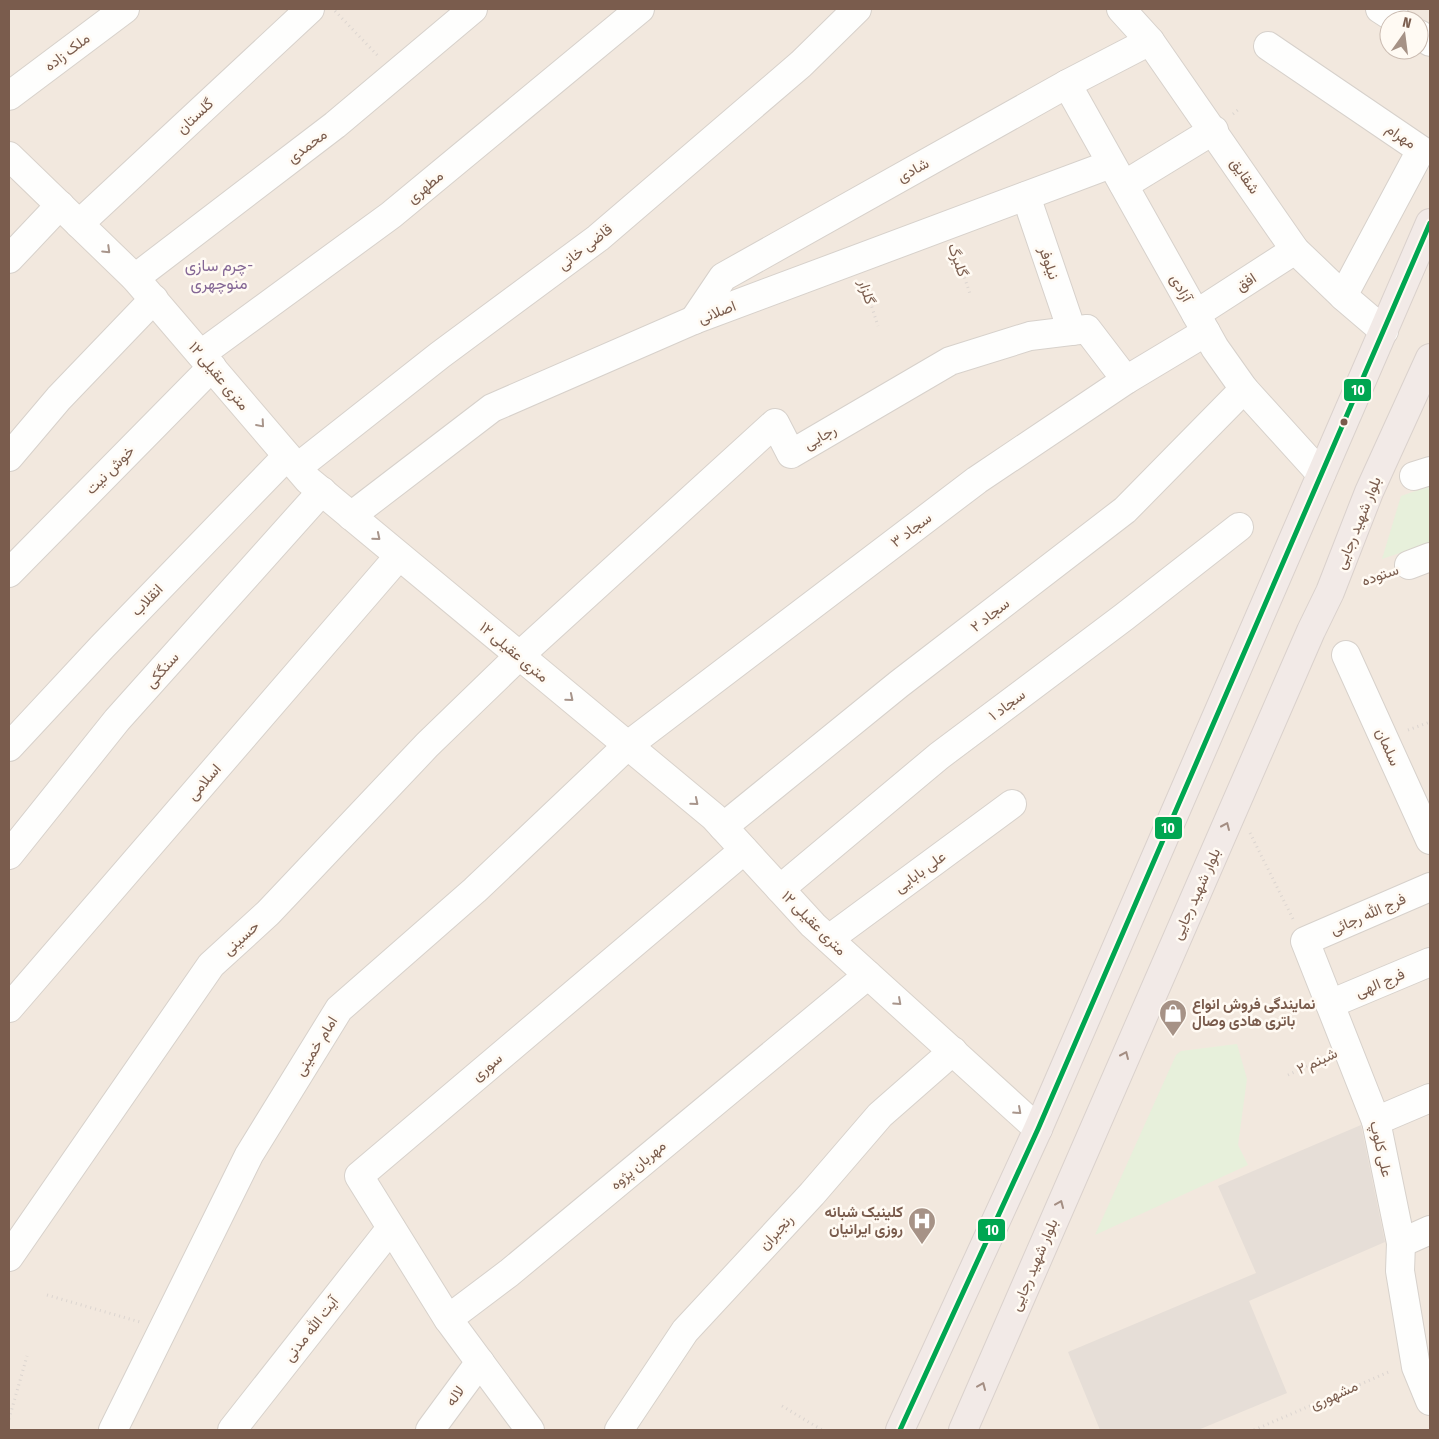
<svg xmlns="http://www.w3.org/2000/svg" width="1439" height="1439" viewBox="0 0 1439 1439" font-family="'Fira Sans Condensed',Vazirmatn,sans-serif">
<rect width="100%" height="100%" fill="#f9f5f0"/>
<path fill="#f2e8de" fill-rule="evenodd" d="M9,9H1430V1430H9ZM1389,20H1419V50H1389Z"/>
<g fill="#e7f0db">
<polygon points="1430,486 1430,543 1382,559 1401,496"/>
<polygon points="1237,1044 1247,1079 1238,1145 1248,1165 1095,1235 1176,1055 1181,1051"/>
</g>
<polygon fill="#e6ded7" points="1361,1125 1385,1242 1249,1301 1287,1393 1198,1430 1100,1430 1068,1352 1256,1273 1218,1186"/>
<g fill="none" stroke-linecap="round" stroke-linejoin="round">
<g stroke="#d7d1cb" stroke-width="30">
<g id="street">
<polyline points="1121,9 1150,41 1295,250 1343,296 1384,331"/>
<polyline points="1380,9 1397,20"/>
<polyline points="1419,34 1430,42"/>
<polyline points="1268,46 1421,150 1343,296"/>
<polyline points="1067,84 1215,348 1244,389 1321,474"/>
<polyline points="9,96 125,9"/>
<polyline points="1124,185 1214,130"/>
<polyline points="1026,196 1072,331"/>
<polyline points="79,224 310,9"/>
<polyline points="9,259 60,205"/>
<polyline points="135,278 335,125 473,9"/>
<polyline points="1196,314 1295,250"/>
<polyline points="694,320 723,277 1067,84 1150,41"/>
<polyline points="201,354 391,215 640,9"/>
<polyline points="9,457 59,398 154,299"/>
<polyline points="298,467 440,355 598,238 801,64 857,9"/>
<polyline points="1414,476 1430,471"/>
<polyline points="351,516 492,408 694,320 1111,164"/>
<polyline points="1409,565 1430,557"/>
<polyline points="9,573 212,367"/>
<polyline points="1346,655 1430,840"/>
<polyline points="9,747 102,647 287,456"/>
<polyline points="723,827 899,684 1125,510 1244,389"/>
<polyline points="9,855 117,720 322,491"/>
<polyline points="1430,887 1305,941 1376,1121 1401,1243 1400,1271 1416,1367 1430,1401"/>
<polyline points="780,889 939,756 1124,617 1239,527"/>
<polyline points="829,939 1012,804"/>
<polyline points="1330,1004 1430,962"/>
<polyline points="9,1008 399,556"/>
<polyline points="1376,1121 1430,1098"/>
<polyline points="1401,1243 1430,1230"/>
<polyline points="9,1257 211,965 268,913 427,745 519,656 775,423 791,454 950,361 1030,336 1087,329 1126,380"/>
<polyline points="448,1319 359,1176 744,850"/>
<polyline points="113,1430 249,1155 339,1009 475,890 627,746 977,480 1126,380 1206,332"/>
<polyline points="232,1430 391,1228"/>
<polyline points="430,1430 480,1362"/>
<polyline points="530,1430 448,1319 509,1273 868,975"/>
<polyline points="619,1430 685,1331 812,1194 880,1115 953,1051"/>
</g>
</g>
<g stroke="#d9d2cb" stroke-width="30">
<polyline id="secondary" points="9,156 135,278 308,480 714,817 813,925 1038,1129"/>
</g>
<g stroke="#dad1cc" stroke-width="30">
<g id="highway">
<polyline points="900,1430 1038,1129 1430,223"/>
<polyline points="963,1430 1311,631 1330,592 1369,492 1430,358"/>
</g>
</g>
<g stroke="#dcd5d0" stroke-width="3" stroke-dasharray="1 4" stroke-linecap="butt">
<polyline points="335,11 379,57"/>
<polyline points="1233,114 1239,109"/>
<polyline points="955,249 970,294"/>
<polyline points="864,283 878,326"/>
<polyline points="1361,581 1386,572"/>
<polyline points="1408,730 1430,722"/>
<polyline points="1250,833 1293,919"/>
<polyline points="1288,1075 1324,1058"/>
<polyline points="47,1295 140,1322"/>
<polyline points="782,1406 822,1430"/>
<polyline points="9,1419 27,1356"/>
<polyline points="1254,1430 1391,1371"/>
</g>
<use href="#street" stroke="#fefefd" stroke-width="28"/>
<use href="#secondary" stroke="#fefefd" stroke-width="28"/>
<use href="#highway" stroke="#f2eae7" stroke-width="28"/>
<g stroke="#fffaf3" stroke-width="9">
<polyline id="bus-1" points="900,1430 1038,1129 1430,223"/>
</g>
<use href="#bus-1" stroke="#00a651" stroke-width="5"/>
</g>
<defs><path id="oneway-chevron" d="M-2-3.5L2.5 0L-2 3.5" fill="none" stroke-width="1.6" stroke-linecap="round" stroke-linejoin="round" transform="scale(1.25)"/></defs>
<g stroke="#a8958b">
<use href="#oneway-chevron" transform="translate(107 250) rotate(44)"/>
<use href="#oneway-chevron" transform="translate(261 424) rotate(49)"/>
<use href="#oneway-chevron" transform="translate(377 537) rotate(40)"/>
<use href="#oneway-chevron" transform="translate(570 698) rotate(40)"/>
<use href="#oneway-chevron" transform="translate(695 802) rotate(40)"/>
<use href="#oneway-chevron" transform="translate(898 1002) rotate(42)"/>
<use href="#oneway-chevron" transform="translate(1018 1111) rotate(42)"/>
</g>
<g stroke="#a48e83">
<use href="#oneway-chevron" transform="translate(1226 826) rotate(-66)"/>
<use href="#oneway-chevron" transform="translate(1125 1055) rotate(-66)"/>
<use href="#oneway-chevron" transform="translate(1060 1204) rotate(-67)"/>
<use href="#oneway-chevron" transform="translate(982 1386) rotate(-67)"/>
</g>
<defs>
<g id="shop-pin" transform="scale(1.4375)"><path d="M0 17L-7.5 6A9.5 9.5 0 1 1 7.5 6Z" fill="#a69286" stroke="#fffaf3"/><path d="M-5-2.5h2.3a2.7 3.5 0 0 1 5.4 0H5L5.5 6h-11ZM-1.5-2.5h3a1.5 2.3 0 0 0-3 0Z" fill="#fff"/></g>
<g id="hospital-pin" transform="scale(1.4375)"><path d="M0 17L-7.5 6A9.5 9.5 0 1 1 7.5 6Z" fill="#a69286" stroke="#fffaf3"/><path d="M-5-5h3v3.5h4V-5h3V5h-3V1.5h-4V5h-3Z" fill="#fff"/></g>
</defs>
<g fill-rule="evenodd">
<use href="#shop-pin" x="1173" y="1013"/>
<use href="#hospital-pin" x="922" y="1221"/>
</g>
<circle fill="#7a5c4d" stroke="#fffaf3" stroke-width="2" cx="1344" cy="422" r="4.5"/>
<g text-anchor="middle" stroke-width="5" stroke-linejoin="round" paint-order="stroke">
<g font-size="15" fill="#7a5c4d" stroke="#fffaf3">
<text transform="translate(67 52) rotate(-37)" y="5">ملک زاده</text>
<text transform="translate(195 116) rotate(-43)" y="5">گلستان</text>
<text transform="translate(1401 136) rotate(34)" y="5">مهرام</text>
<text transform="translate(307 146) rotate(-37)" y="5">محمدی</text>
<text transform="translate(913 170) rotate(-29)" y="5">شادی</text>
<text transform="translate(1245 176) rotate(56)" y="5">شقایق</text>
<text transform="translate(425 187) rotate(-40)" y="5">مطهری</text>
<text transform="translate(585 247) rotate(-38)" y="5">قاضی خانی</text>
<text transform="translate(958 260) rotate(71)" y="5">گلبرگ</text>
<text transform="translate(1049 263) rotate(71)" y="5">نیلوفر</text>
<text transform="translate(1246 282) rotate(-33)" y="5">افق</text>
<text transform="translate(1181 288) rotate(61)" y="5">آزادی</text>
<text transform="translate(867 292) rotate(73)" y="5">گلزار</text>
<text transform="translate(717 312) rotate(-21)" y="5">اصلانی</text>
<text transform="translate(219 376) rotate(50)" y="5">۱۲ متری عقیلی</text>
<text transform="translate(820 437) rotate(-30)" y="5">رجایی</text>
<text transform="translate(110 470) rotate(-45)" y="5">خوش نیت</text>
<text transform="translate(1358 523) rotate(-68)" y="5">بلوار شهید رجایی</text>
<text transform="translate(911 530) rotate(-37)" y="5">سجاد ۳</text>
<text transform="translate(1380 575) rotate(-19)" y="5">ستوده</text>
<text transform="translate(147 600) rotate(-46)" y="5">انقلاب</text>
<text transform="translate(990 615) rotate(-38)" y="5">سجاد ۲</text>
<text transform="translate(514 652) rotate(40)" y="5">۱۲ متری عقیلی</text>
<text transform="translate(162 670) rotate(-48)" y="5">سنگکی</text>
<text transform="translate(1007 705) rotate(-37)" y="5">سجاد ۱</text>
<text transform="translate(1388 747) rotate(66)" y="5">سلمان</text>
<text transform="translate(204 782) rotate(-49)" y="5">اسلامی</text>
<text transform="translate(920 872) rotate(-36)" y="5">علی بابایی</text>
<text transform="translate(1196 894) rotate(-66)" y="5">بلوار شهید رجایی</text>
<text transform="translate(1368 914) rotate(-24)" y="5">فرج الله رجائی</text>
<text transform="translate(814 923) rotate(45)" y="5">۱۲ متری عقیلی</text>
<text transform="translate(241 938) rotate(-42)" y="5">حسینی</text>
<text transform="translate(1380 983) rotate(-23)" y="5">فرج الهی</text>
<text transform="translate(316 1046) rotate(-58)" y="5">امام خمینی</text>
<text transform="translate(1317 1061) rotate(-25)" y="5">شبنم ۲</text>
<text transform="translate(487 1067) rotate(-40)" y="5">سوری</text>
<text transform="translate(1381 1149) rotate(77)" y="5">علی کلوپ</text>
<text transform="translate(638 1165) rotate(-40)" y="5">مهربان پژوه</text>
<text transform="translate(776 1232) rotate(-47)" y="5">رنجبران</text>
<text transform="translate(1034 1265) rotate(-67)" y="5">بلوار شهید رجایی</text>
<text transform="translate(311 1329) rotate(-52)" y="5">آیت الله مدنی</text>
<text transform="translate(1334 1395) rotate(-24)" y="5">مشهوری</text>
<text transform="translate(455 1396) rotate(-53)" y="5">لاله</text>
</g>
<g font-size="15" font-weight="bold" fill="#7a5c4d" stroke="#fffaf3" text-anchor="start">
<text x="1192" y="1009">نمایندگی فروش انواع<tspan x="1192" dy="17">باتری هادی وصال</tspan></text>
<text x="903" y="1217" text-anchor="end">کلینیک شبانه<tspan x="903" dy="17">روزی ایرانیان</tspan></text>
</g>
<g font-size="16" fill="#846695" stroke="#fffaf3">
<text x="219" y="271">چرم سازی-<tspan x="219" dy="18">منوچهری</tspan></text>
</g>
</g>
<g stroke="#fffaf3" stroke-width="2">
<rect x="1343" y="378" width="29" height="24" rx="5" fill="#00a651"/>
<rect x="1154" y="816" width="29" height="24" rx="5" fill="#00a651"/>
<rect x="977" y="1218" width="29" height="24" rx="5" fill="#00a651"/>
</g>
<g font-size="14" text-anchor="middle" font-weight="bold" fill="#fff">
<text x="1358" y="395">10</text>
<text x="1168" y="833">10</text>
<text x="992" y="1235">10</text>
</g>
<rect width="1439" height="1439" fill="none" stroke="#7a5c4d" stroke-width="20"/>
<g transform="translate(1404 35) rotate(14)"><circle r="24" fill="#fffaf3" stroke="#cabbb1"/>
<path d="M0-4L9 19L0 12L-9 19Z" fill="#a69286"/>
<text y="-8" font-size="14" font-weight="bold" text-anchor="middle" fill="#7a5c4d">N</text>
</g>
</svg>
